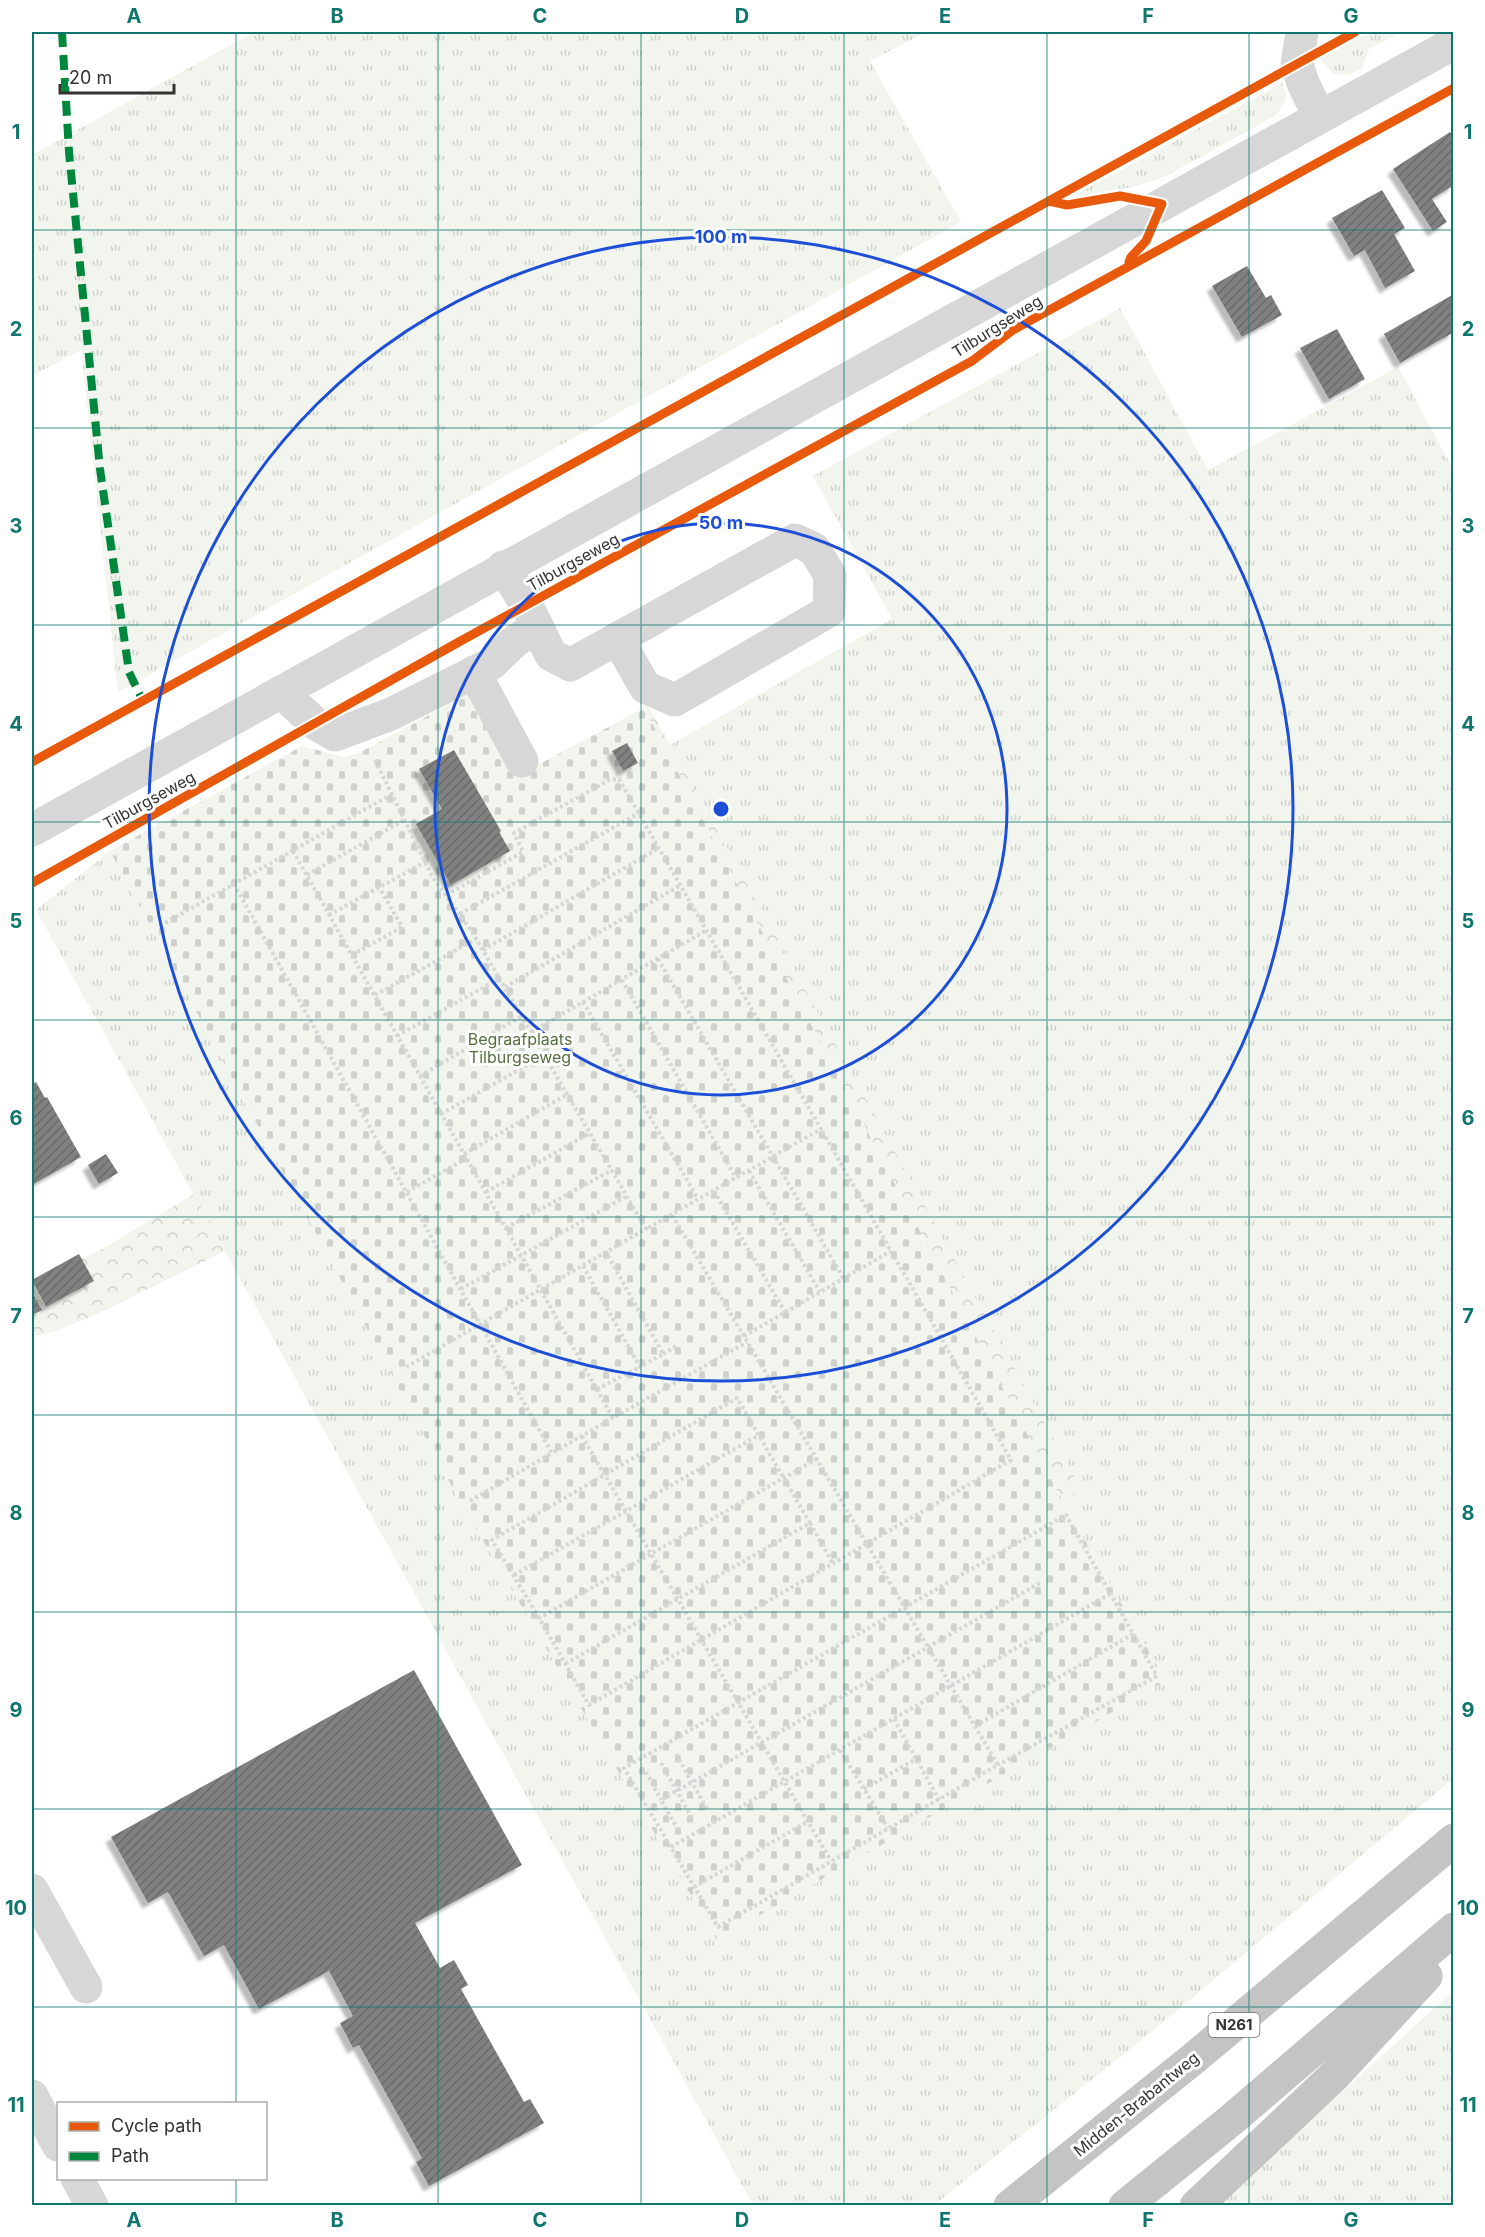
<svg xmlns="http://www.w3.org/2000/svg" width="1485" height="2237" viewBox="0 0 1485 2237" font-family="Inter,sans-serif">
<defs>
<pattern id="grass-tufts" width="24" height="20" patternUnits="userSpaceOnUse" patternTransform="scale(1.5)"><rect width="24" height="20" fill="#f1f5ed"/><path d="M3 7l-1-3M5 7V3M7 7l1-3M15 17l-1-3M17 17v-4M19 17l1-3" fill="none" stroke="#cfd2cc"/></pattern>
<pattern id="forest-crowns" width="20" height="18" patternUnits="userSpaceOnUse" patternTransform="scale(1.5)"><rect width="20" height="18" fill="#f1f5ed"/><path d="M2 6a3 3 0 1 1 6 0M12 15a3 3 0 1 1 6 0" fill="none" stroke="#cfd2cc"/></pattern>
<pattern id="cemetery-stones" width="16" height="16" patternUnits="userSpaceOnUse" patternTransform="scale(1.5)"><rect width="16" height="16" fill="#f1f5ed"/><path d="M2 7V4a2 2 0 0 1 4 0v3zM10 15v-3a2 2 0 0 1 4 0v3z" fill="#cfd2cc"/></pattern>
<pattern id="building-hatch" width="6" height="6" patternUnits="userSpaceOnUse" patternTransform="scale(1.5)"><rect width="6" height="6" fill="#818181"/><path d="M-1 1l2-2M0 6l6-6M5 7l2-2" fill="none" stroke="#6a6a6a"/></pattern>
<filter id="shadow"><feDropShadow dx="-5.5" dy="5.5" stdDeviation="1.5" flood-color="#0004"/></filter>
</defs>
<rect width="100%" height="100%" fill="#fff"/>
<g fill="url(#grass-tufts)">
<polygon points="254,32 927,32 870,61 961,222 118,692 81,350 32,376 32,155"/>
<polygon points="1370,32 1401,32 1369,49 1362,68 1349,75 1334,74 1319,59"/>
<path d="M1282,83C1290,99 1285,103 1275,116L1164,177L1133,187L1071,197Z"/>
<polygon points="1120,308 1208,470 1398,367 1454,471 1453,1779 1148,2035 934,2205 753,2205 36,910 110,851 458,1498 717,1940 1166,1681 1064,1504 1079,1487 670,745 892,619 813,476"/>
<polygon points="1453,1991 1453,2205 1218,2205"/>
</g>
<g fill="url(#forest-crowns)">
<polygon points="648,705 1080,1487 1064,1504 644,708"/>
<polygon points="194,1194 225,1251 104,1311 54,1332 32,1336 32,1283 102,1249"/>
</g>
<polygon fill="url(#cemetery-stones)" points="469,693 517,776 644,708 1064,1504 1166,1681 717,1940 458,1498 110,851 302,746 343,757 359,753"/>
<g fill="url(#building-hatch)" filter="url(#shadow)">
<polygon points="1450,132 1454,137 1454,185 1432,199 1447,222 1433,231 1393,169"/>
<polygon points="1382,190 1405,228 1394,234 1415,271 1385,288 1365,250 1354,256 1332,218"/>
<polygon points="1247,266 1266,298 1271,295 1282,315 1242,337 1212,286"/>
<polygon points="1454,294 1454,332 1400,363 1384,334"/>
<polygon points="1337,329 1365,379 1329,399 1300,348"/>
<polygon points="627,743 638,763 623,771 612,751"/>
<polygon points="454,750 501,831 499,832 510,851 451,885 416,824 442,809 419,769"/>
<polygon points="36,1082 45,1098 47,1097 81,1157 32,1185 32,1084"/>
<polygon points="106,1154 118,1173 99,1184 88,1165"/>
<polygon points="79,1254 94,1281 46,1307 32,1280"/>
<polygon points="32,1292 42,1310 32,1315"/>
<polygon points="414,1670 522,1865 415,1923 440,1968 454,1960 468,1985 461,1989 524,2102 530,2099 544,2123 429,2186 416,2162 422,2158 359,2045 353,2048 340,2023 353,2016 329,1971 259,2009 224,1945 204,1956 168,1892 148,1903 111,1837"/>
</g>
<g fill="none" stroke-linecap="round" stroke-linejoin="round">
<g stroke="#d6d6d6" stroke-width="4" stroke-dasharray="3 3" stroke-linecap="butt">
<polyline points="375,760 433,878 471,930 646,1229 406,1367"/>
<polyline points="293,851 613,1418 747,1342"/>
<polyline points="307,875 404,820"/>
<polyline points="234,884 552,1453 613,1418"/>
<polyline points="446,895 523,852 514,833 609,780 619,779 821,1129 646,1229"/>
<polyline points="460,914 639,813"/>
<polyline points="329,915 425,862"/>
<polyline points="160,926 392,794"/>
<polyline points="483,950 659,848"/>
<polyline points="352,955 402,927 379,887"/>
<polyline points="658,959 844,1279"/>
<polyline points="622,980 736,1178"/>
<polyline points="505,987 681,885"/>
<polyline points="375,995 476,939"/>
<polyline points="583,1002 698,1199"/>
<polyline points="531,1032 707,930"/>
<polyline points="397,1036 500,978"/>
<polyline points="420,1076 522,1016"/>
<polyline points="441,1114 545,1055"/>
<polyline points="464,1154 568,1094"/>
<polyline points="749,1171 820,1292"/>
<polyline points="714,1191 785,1312"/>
<polyline points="407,1192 467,1158"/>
<polyline points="486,1192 590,1133"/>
<path d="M672,1215C781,1398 889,1582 998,1765L718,1927L624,1768L1066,1515L1157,1676L998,1765"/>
<polyline points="506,1228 612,1170"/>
<polyline points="583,1266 640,1367 663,1354 606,1252"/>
<polyline points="461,1289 627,1196"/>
<polyline points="744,1336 891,1251"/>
<polyline points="663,1354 677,1346"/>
<polyline points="597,1389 640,1367"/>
<polyline points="582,1436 831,1861"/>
<polyline points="817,1459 539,1618 589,1705 1011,1460 821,1129"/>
<polyline points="470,1501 552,1453"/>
<polyline points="810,1523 833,1564"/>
<polyline points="514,1575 759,1435"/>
<polyline points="539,1618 492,1540 737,1398 810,1523 565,1664"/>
<polyline points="894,1719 939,1800"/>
<polyline points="975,1726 1133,1634"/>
<polyline points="840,1750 888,1828"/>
<polyline points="676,1754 708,1811"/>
<polyline points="661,1763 693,1820"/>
<polyline points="646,1772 661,1800"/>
<polyline points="864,1789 916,1759"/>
<polyline points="678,1830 661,1800 1040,1583"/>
<polyline points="671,1847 1110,1594"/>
<polyline points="694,1887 807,1822"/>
</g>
<g stroke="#d7d7d7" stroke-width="33">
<polyline points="1302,32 1297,64 1303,83 1319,116"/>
<polyline points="537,626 551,655 570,665 795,540 814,549 830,575 829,611 675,700 645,687 618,639"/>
<polyline points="474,672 522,761"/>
<polyline points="281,692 316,724 335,735 391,714 491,664 514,642 537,626 526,604 503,567"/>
<polyline points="32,830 1454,43"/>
<polyline points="32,1890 86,1987"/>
<polyline points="32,2096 58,2145"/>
<polyline points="77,2178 92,2206"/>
</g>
<g stroke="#c4c4c4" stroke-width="33">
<polyline points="1010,2206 1193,2059 1454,1840"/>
<polyline points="1125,2206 1230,2121 1454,1929"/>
<polyline points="1196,2206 1333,2077 1426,1976"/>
</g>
<polyline stroke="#00873e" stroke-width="8" stroke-dasharray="15 8" stroke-linecap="butt" points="62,32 69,152 100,469 129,672 143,701"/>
<g stroke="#fff" stroke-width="13">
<g id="cycleway">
<polyline points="1049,201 1067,205 1120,196 1162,204 1146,241 1131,257 1129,262"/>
<polyline points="32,762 1355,32"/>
<polyline points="32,883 457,643 972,361 1013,330 1454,88"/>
</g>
</g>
<use href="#cycleway" stroke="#e8590c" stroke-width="9"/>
</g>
<path fill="none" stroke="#0f766e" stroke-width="1.5" stroke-opacity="0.55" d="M236,32V2104M438,32V2206M641,32V2206M844,32V2206M1047,32V2206M1249,32V2206M32,230H1454M32,428H1454M32,625H1454M32,822H1454M32,1020H1454M32,1217H1454M32,1415H1454M32,1612H1454M32,1809H1454M32,2007H1454M236,2178V2206"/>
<g fill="none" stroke="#1d4ed8" stroke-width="3">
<circle cx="721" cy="809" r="286"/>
<circle cx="721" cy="809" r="572"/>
</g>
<g text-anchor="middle" stroke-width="6" stroke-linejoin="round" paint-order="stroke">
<rect fill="#fff" stroke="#707070" stroke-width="1.5" x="1208.5" y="2013" width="51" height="24" rx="4.5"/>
<g font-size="15" font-weight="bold" fill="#333">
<text x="1234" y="2030">N261</text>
</g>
<g font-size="16" fill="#333" stroke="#fff">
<text transform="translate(997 326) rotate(-32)" y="6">Tilburgseweg</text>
<text transform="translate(573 562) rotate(-29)" y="6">Tilburgseweg</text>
<text transform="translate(149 800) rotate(-29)" y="6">Tilburgseweg</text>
<text transform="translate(1136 2104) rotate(-39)" y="6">Midden-Brabantweg</text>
</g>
<g font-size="16" fill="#56703f" stroke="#fff">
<text x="520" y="1045">Begraafplaats<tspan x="520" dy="18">Tilburgseweg</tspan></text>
</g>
</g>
<circle cx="721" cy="809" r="9" fill="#1d4ed8" stroke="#fff" stroke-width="3"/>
<g font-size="18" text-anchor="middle" font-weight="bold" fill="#1d4ed8" stroke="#fff" stroke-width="6" stroke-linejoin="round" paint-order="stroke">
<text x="721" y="243">100 m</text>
<text x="721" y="529">50 m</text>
</g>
<rect width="1485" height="2237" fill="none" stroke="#ffffff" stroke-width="66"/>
<rect x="57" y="2102" width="210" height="78" fill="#ffffff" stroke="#adadad" stroke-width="1.5"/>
<rect x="69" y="2122" width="30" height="9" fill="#e8590c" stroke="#adadad" stroke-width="1.5"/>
<text x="111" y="2132" font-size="18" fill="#333333">Cycle path</text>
<rect x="69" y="2152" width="30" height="9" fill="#00873e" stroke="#adadad" stroke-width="1.5"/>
<text x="111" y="2162" font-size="18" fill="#333333">Path</text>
<path d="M60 84v9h114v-9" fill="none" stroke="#333333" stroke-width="3"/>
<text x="69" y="84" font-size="18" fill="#333333" stroke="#ffffff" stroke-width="4.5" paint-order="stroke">20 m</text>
<rect x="33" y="33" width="1419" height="2171" fill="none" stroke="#0f766e" stroke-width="2"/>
<g font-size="20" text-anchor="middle" font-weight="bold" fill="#0f766e">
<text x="134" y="23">A</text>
<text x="337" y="23">B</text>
<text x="540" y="23">C</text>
<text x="742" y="23">D</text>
<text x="945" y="23">E</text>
<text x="1148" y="23">F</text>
<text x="1351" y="23">G</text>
<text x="16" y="139">1</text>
<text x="1468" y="139">1</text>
<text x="16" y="336">2</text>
<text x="1468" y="336">2</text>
<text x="16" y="533">3</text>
<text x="1468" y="533">3</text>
<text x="16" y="731">4</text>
<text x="1468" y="731">4</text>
<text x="16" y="928">5</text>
<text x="1468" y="928">5</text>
<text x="16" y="1125">6</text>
<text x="1468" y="1125">6</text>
<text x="16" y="1323">7</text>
<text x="1468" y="1323">7</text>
<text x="16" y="1520">8</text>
<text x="1468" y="1520">8</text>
<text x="16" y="1717">9</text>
<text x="1468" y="1717">9</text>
<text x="16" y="1915">10</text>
<text x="1468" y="1915">10</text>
<text x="16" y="2112">11</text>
<text x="1468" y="2112">11</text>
<text x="134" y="2227">A</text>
<text x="337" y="2227">B</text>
<text x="540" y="2227">C</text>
<text x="742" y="2227">D</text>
<text x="945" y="2227">E</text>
<text x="1148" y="2227">F</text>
<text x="1351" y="2227">G</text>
</g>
</svg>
